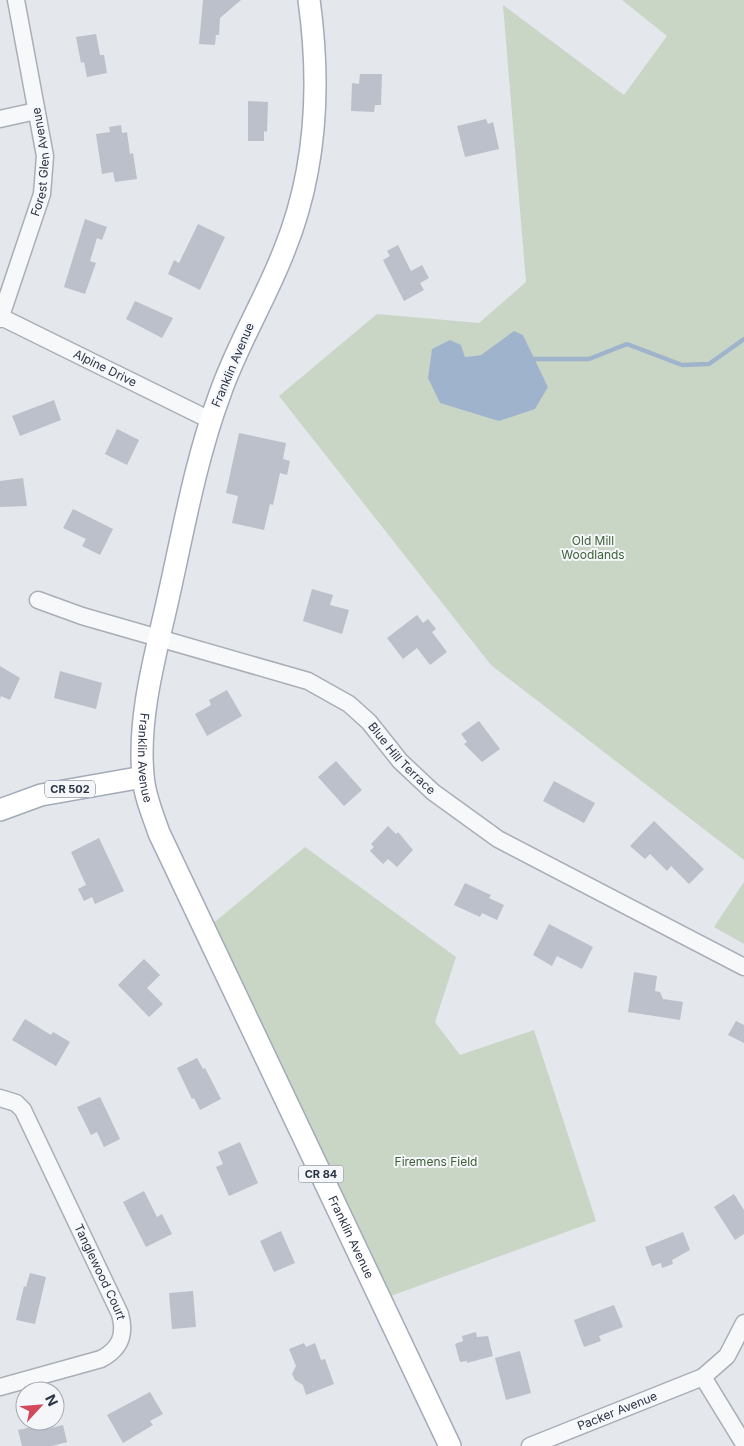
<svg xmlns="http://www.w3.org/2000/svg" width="744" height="1446" viewBox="0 0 744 1446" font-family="Inter,sans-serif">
<rect width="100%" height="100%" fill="#e4e7ec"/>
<g fill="#c9d6c5" fill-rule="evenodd">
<path d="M622,0H744V860L491,665L279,396L377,314L479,323L526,282L503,5L624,95L667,36ZM523,335L548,387L432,349L461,345L465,357L481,355L505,340Z"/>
<polygon points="305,847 456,957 435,1022 460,1055 534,1030 596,1221 380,1300 205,930"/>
<polygon points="744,882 744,944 714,927"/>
</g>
<polygon fill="#9fb4cc" points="514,331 523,335 548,387 535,409 499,421 440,403 428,378 432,349 450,340 461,345 465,357 481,355"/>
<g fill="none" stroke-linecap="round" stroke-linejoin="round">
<polyline stroke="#9fb4cc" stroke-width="4.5" points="534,359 589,359 627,344 682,365 709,364 744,339"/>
</g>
<g fill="#bbc0ca">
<polygon points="203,0 241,0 220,18 219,35 216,35 215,45 199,44"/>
<polygon points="96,34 100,55 104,55 107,73 87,77 84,62 81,63 76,37"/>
<polygon points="360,74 382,74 381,105 375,105 374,112 351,111 352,83 359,84"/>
<polygon points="248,101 268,102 267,132 264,131 264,141 248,141"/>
<polygon points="486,119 488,124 493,122 499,149 465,157 457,126"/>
<polygon points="121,125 122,133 127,132 130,154 133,153 137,179 115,182 113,172 102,174 96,134 110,132 109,127"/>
<polygon points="85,219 107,227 102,240 97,238 90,261 96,263 85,294 64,287"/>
<polygon points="198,224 225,237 200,290 168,274 174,260 179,263"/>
<polygon points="398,245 411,271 422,265 429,278 420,283 424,290 404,301 383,260 390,256 387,251"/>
<polygon points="135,301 173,318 162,338 126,319"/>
<polygon points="54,400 61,420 20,436 12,416"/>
<polygon points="117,429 139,440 127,465 105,454"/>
<polygon points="239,433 286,443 283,459 290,461 287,475 280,473 273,505 270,504 264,530 232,523 238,496 226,493"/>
<polygon points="23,478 27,506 0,507 0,481"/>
<polygon points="73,509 113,529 100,555 82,546 86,539 63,528"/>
<polygon points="312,589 333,595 330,605 349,610 342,634 303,621"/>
<polygon points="417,615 423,623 428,619 436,629 432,632 447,652 430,665 417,648 403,659 387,638"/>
<polygon points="0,666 20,678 10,700 1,696 0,699"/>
<polygon points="60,671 102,683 96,709 54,698"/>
<polygon points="227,690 242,716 207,736 195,714 211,705 209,700"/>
<polygon points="479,721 500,749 482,762 464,744 467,742 461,734"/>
<polygon points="336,761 362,790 344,806 318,777"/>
<polygon points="554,781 595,803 584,823 543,801"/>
<polygon points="654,821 704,869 689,884 671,866 667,871 650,854 645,859 630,846"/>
<polygon points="388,826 396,834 398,832 413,850 397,867 388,859 383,864 370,851 374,847 371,844"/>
<polygon points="99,838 124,891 95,904 92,897 84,901 78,889 86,885 71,852"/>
<polygon points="465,883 491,895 489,898 504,905 497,920 482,913 480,917 454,905"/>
<polygon points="549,924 593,947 582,969 557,956 552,966 533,955"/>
<polygon points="144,959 160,975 147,988 163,1004 149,1017 118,985"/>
<polygon points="634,972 657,976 655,991 660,992 663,999 683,1002 680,1020 628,1012"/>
<polygon points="25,1019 51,1035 53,1032 70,1042 56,1066 12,1040"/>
<polygon points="736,1021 744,1025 744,1043 728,1035"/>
<polygon points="197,1058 203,1069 205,1068 221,1099 200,1110 194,1098 192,1099 177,1068"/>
<polygon points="100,1097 120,1139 104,1147 97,1132 91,1135 77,1107"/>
<polygon points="240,1142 258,1183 229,1196 216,1167 223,1164 218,1152"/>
<polygon points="144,1191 157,1217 162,1214 172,1234 146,1247 123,1202"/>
<polygon points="734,1194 744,1210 744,1234 735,1240 714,1207"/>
<polygon points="281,1231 295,1263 274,1272 260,1241"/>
<polygon points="683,1232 690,1250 672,1260 673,1264 662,1268 661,1263 652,1266 645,1247"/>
<polygon points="30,1273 46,1277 35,1324 16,1320 24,1286 26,1287"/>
<polygon points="193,1291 196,1327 172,1329 169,1293"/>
<polygon points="614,1305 623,1327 599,1336 601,1341 584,1347 574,1320"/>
<polygon points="476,1332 477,1337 488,1336 493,1356 467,1363 467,1361 460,1362 455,1344 463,1341 462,1336"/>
<polygon points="304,1343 306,1347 315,1343 321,1360 325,1359 334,1384 306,1395 303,1385 295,1380 292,1374 296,1366 289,1349"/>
<polygon points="520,1351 531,1393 506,1400 495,1358"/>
<polygon points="150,1392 163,1414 150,1421 153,1425 123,1443 107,1415"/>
<polygon points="45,1424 47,1429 63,1425 67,1442 52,1446 22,1446 18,1430"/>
</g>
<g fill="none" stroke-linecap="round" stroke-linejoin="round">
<g stroke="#a9aeb7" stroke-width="19">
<g id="minor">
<polyline points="0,119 36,111"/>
<path id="s1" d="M1,317L210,420"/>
<path id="s2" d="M0,319L42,194L45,156L16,0"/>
<path id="s3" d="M38,600L82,616L308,681L349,704L369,722L400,761L433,792L498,839L744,967"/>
<path id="s4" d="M0,1098L16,1103L23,1110L120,1314C126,1335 120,1349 101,1359L0,1387"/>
<polyline points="703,1377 744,1444"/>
<path id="s5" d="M530,1446L703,1377L727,1356L744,1323"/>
</g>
</g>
<g stroke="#a3abb8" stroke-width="24">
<g id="major">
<path id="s6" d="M309,0C321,86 317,170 284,251C265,300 237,345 220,394C194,464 182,539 165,612C153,664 138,721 143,775C144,795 153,815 159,833L450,1446"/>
<polyline points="0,810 41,795 143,777"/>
</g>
</g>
<use href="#minor" stroke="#f7f8fa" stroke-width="16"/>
<use href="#major" stroke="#fff" stroke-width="21"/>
</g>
<g text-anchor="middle" stroke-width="4" stroke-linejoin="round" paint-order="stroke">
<g fill="#f4f6f9" stroke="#676e7b" stroke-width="1">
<rect x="45" y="780.5" width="50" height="17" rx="4"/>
<rect x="298.5" y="1165.5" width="45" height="17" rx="4"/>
</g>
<g font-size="11" font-weight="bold" fill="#2b3445">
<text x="70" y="793">CR 502</text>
<text x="321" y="1178">CR 84</text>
</g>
<g font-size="12" fill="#2b3445" stroke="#f4f6f9">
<text dy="4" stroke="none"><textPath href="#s2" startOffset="164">Forest Glen Avenue</textPath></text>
<text transform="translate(233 365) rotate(-67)" y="4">Franklin Avenue</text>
<text dy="4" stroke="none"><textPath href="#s1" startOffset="116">Alpine Drive</textPath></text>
<text dy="4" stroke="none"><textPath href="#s3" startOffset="405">Blue Hill Terrace</textPath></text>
<text dy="4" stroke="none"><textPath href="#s6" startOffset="785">Franklin Avenue</textPath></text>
<text dy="4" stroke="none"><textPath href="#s6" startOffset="1310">Franklin Avenue</textPath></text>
<text dy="4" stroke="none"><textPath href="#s4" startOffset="206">Tanglewood Court</textPath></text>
<text dy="4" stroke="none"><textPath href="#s5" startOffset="94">Packer Avenue</textPath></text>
</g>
<g font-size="12" fill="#3f6138" stroke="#f4f6f9">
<text x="593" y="545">Old Mill<tspan x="593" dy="14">Woodlands</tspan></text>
<text x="436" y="1166">Firemens Field</text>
</g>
</g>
<g transform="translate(40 1406) rotate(64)"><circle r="24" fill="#f4f6f9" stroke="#a4a8b1"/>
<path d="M0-4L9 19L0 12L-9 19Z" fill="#d1495b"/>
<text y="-8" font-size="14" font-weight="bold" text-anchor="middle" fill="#2b3445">N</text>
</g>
</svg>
